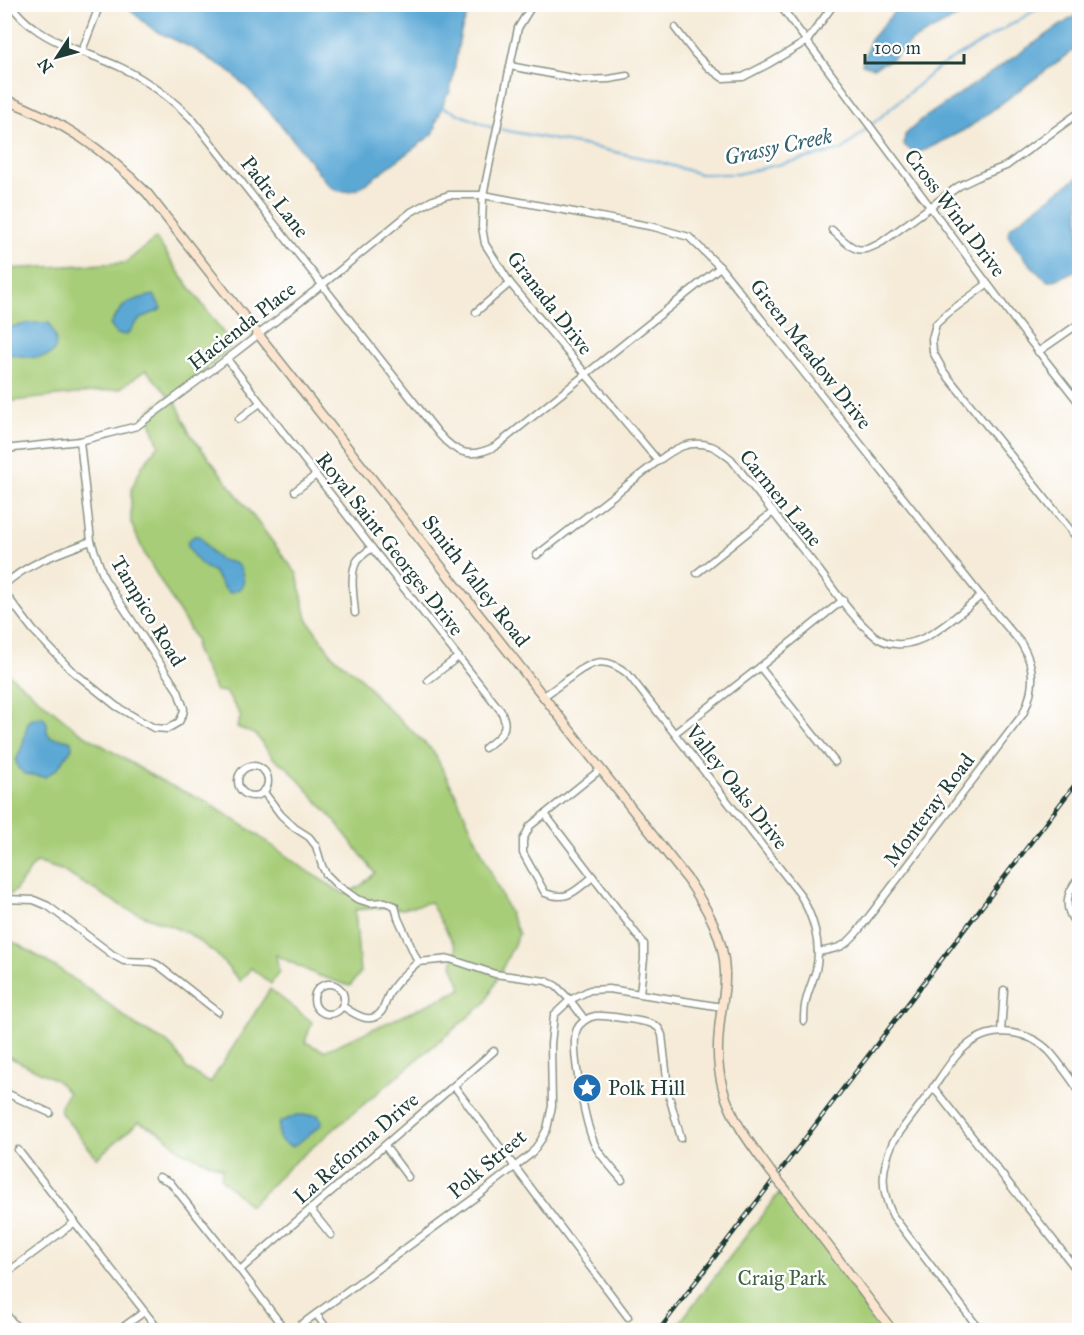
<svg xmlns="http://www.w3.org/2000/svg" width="1084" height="1335" viewBox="0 0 1084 1335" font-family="'IM FELL Great Primer',serif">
<rect width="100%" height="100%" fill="#fff"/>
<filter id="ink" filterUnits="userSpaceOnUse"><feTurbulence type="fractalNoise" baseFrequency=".0167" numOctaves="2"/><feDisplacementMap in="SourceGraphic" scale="12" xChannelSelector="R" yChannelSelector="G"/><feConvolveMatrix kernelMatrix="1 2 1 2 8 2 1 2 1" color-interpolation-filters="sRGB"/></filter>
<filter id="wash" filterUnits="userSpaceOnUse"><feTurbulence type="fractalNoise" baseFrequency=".008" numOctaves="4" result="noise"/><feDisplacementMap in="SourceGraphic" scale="24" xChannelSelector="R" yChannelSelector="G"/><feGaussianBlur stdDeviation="1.35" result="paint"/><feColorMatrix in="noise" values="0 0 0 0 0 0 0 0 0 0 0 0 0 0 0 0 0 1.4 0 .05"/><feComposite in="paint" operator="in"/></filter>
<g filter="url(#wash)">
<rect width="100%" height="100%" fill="#f5ebd8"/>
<g fill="#a7cd78" stroke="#638556" stroke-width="1.5">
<polygon points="156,238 178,271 232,345 175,399 189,432 297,574 307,619 332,655 360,677 381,702 433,751 456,795 519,934 486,1002 290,1166 250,1206 221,1179 222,1168 181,1151 160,1132 139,1122 97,1158 61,1113 60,1107 68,1092 56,1080 5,1055 5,939 19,945 62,971 114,1008 136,1026 167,1042 175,1050 187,1069 210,1083 270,989 312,1022 305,1042 324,1051 462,989 452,965 456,948 430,902 403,909 387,907 355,910 360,973 350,986 317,975 276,955 279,972 271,984 251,968 240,981 216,954 188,933 127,909 61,870 36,862 15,891 5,898 4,666 10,675 78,731 161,781 205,801 249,829 310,873 344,894 359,887 375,873 335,821 287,767 274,759 256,735 237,727 241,716 226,692 216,691 195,649 196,640 145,555 131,523 131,490 142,466 159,445 151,424 149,411 169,396 146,370 119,389 5,402 5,269 125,263"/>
<polygon points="779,1193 828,1249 888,1330 674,1330"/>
</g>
<g fill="#5ca8d5" stroke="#3e7284" stroke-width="1.5">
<path d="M316,4L365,11H376L405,5H471C468,14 464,23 461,32C456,53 455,74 449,94H447L437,121L435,122L436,126L433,134L358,189C338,195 331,190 320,174L318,173L317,170L311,163L310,159L307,158C283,125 256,95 225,67L220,66L194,49L154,30L131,11L127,5Z"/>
<polygon points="901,4 980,4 980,5 912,41 890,60 873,68 862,64 871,39"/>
<polygon points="1079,13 1079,46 968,128 925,150 914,153 904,145 905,135 921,120"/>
<path d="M1079,176V269C1073,271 1053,282 1049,281C1042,280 1009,241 1008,234C1008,231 1010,229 1012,226Z"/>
<path d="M154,295L161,308L160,310C152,314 142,316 136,323C132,327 131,331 126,335L117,334L110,325C123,302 129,300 154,295Z"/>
<path d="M31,323H49C51,328 54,333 55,337C62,367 20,356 5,353V328Z"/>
<path d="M194,536H200C206,544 210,553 218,558C224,562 231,561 236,564C243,569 247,584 239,589C236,591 233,592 230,593L223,587L213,571C202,568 190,554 187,542Z"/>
<path d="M43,717L47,723C45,745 58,735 71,741L72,748L57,769L45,777L25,774L18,768L16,760L22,747L28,722L35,718Z"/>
<path d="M297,1115H318L322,1121L320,1126L293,1147C278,1142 276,1137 280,1122Z"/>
</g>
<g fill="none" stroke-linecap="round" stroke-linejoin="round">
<polyline stroke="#5ca8d5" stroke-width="2" points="442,107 490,127 508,131 583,145 656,161 700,174 737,174 842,150 939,67 1046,4"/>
</g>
</g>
<g filter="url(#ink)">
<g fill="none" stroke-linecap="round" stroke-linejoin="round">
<g stroke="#8a9486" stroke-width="9">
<g id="street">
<path d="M10,4C17,13 24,21 33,27C59,47 93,54 122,68C148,81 172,99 193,120L439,434C456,454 471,459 496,446L720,267"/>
<polyline points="533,4 518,28 483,195 482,227 485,244 510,283 658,461"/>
<polyline points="779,4 1031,342 1080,404"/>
<polyline points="675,28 695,54 709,68 723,78 743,77 770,63 807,41 834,4"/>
<polyline points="82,51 100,4"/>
<polyline points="510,66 582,80 609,79 627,76"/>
<path d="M832,230C852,248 857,257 882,242L959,186L980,176L1006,166L1080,112"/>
<polyline points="987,284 948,313 936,324 932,339 933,352 944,372 1080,542"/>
<polyline points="476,312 510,283"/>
<polyline points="1038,352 1080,323"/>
<path d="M227,359L372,548L501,711C511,731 499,737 485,748"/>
<polyline points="239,419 260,403"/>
<path d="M4,449L80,441L137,426L227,359L322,285L411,212L433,200L449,195H483L654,227L689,237L720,267L981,596L1021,643C1036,668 1035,688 1023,714L858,931C844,948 840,948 818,952"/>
<polyline points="295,491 316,475"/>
<path d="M537,555L658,461C674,449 689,439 711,446C718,448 725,455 731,459C760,496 789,533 819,570C834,590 849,613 868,630C875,637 885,644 896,644C926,647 959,613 981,596"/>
<polyline points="697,573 773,512"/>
<path d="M4,585C29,562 60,553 91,541"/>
<polyline points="4,592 33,630 70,669 116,706 143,722 154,728 167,729 179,722 183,714 184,709 178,691 104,578 91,541 80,441"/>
<path d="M355,613C354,599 349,573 357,561C361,555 367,552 372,548"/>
<polyline points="760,667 835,762"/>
<polyline points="428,680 458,657"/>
<path d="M544,696C553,690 562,683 572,676C593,660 606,656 628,674L799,893C813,915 822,944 816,970C813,981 808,991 806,1001C804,1007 804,1014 804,1021"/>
<polyline points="675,733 760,667 843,600"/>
<circle cx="253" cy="781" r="15"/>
<polyline points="263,791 281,815 295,828 309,837 316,846 322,866 326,874 337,885 357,899 370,903 385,902 395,906 398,918 418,962 450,959 495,974 546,981 556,986 570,1000 585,1020"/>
<polyline points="545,814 644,944 644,959 640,993"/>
<path d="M593,877C575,890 569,902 545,893L523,853V840L530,826L601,769"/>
<path d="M1080,877C1064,894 1063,912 1080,928"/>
<polyline points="4,899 34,900 48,906 113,955 124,961 151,962 158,965 218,1012"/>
<circle cx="329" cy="999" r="15"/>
<path d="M342,1006C353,1013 370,1026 381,1012C385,1007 386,1000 389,994C396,981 408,971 418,962"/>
<polyline points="1001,1032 1004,990"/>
<polyline points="454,1086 628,1317"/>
<polyline points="933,1087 1080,1274"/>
<polyline points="4,1092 50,1113"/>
<polyline points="385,1146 408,1177"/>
<polyline points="18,1150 159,1330"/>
<polyline points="159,1177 170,1182 240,1270 285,1330"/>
<path d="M622,1180C614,1170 599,1155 594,1143C586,1124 569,1047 577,1029C580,1023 588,1017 595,1016C603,1015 648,1021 654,1025C659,1027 660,1030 662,1035L669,1096L681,1138"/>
<polyline points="310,1209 331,1235"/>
<polyline points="240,1270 494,1051"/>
<polyline points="4,1275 75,1222"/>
<polyline points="4,1312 19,1330"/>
<polyline points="316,1314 328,1330"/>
<polyline points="119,1330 144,1312"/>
<polyline points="294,1330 477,1196 531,1154 541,1140 547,1129 552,1106 551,1044 554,1015 570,1000 590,990 609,989 722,1007"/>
<path d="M980,1330L893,1216C880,1189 881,1169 893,1142C906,1123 920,1105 934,1087C945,1071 956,1052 973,1041C996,1026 1029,1031 1049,1051C1060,1063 1070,1078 1080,1092"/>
</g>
</g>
<g stroke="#8a9486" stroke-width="11">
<g id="secondary">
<path d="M4,99C64,122 102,148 147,193L688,880C707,909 724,936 725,972C726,992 720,1011 719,1031C717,1049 718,1071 723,1089C732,1121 752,1146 771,1172"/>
<polyline points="786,1190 892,1330"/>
</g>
</g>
<use href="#street" stroke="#fff" stroke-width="6"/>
<use href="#secondary" stroke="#fce5cf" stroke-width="8"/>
<g stroke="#1f3d34" stroke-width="4.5">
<polyline id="rail" points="659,1330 1080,778"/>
</g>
<use href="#rail" stroke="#fff" stroke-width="2" stroke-dasharray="7" stroke-linecap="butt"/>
<g stroke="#8a9486" stroke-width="11" stroke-linecap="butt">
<polyline id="secondary-bridge" points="771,1172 786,1190"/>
</g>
<use href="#secondary-bridge" stroke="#fce5cf" stroke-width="8"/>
</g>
</g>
<defs>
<g id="sight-disc" transform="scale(1.5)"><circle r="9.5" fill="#1f6fb2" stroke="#fff"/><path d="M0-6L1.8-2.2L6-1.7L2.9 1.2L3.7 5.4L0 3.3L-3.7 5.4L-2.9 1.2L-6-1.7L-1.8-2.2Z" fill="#fff"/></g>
</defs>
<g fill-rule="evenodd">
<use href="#sight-disc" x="587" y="1088"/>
</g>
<g text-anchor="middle" stroke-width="5" stroke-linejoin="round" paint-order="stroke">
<g font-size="21" fill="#1f3d34" stroke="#fff">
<text transform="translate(275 197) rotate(52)" y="7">Padre Lane</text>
<text transform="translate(955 213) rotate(53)" y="7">Cross Wind Drive</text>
<text transform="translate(550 303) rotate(52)" y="7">Granada Drive</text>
<text transform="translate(242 326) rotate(-38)" y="7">Hacienda Place</text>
<text transform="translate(811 354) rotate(52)" y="7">Green Meadow Drive</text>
<text transform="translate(781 498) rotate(51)" y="7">Carmen Lane</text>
<text transform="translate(390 544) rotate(52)" y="7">Royal Saint Georges Drive</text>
<text transform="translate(476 581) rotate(52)" y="7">Smith Valley Road</text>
<text transform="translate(148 611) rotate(59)" y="7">Tampico Road</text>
<text transform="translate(737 787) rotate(52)" y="7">Valley Oaks Drive</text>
<text transform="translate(929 810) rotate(-53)" y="7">Monteray Road</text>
<text transform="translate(356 1148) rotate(-41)" y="7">La Reforma Drive</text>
<text transform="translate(487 1164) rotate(-40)" y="7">Polk Street</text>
</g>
<g font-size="21" fill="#1f3d34" stroke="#fff" text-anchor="start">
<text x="608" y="1095">Polk Hill</text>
</g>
<g font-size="21" fill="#416145" stroke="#fff">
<text x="782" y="1285">Craig Park</text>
</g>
<g font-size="22" font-style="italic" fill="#34626c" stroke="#fff">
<text transform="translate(778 146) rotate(-12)" y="8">Grassy Creek</text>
</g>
</g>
<rect width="1084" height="1335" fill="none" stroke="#fff" stroke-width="24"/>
<g transform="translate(57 57) rotate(234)" stroke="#ffffff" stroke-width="4.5" paint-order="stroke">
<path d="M0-4.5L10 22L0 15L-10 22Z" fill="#1f3d34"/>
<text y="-9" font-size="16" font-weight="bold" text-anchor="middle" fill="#1f3d34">N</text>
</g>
<path d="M865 54v9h99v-9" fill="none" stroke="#1f3d34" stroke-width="3"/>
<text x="874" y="54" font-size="18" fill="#1f3d34" stroke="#ffffff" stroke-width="4.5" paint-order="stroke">100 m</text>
</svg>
